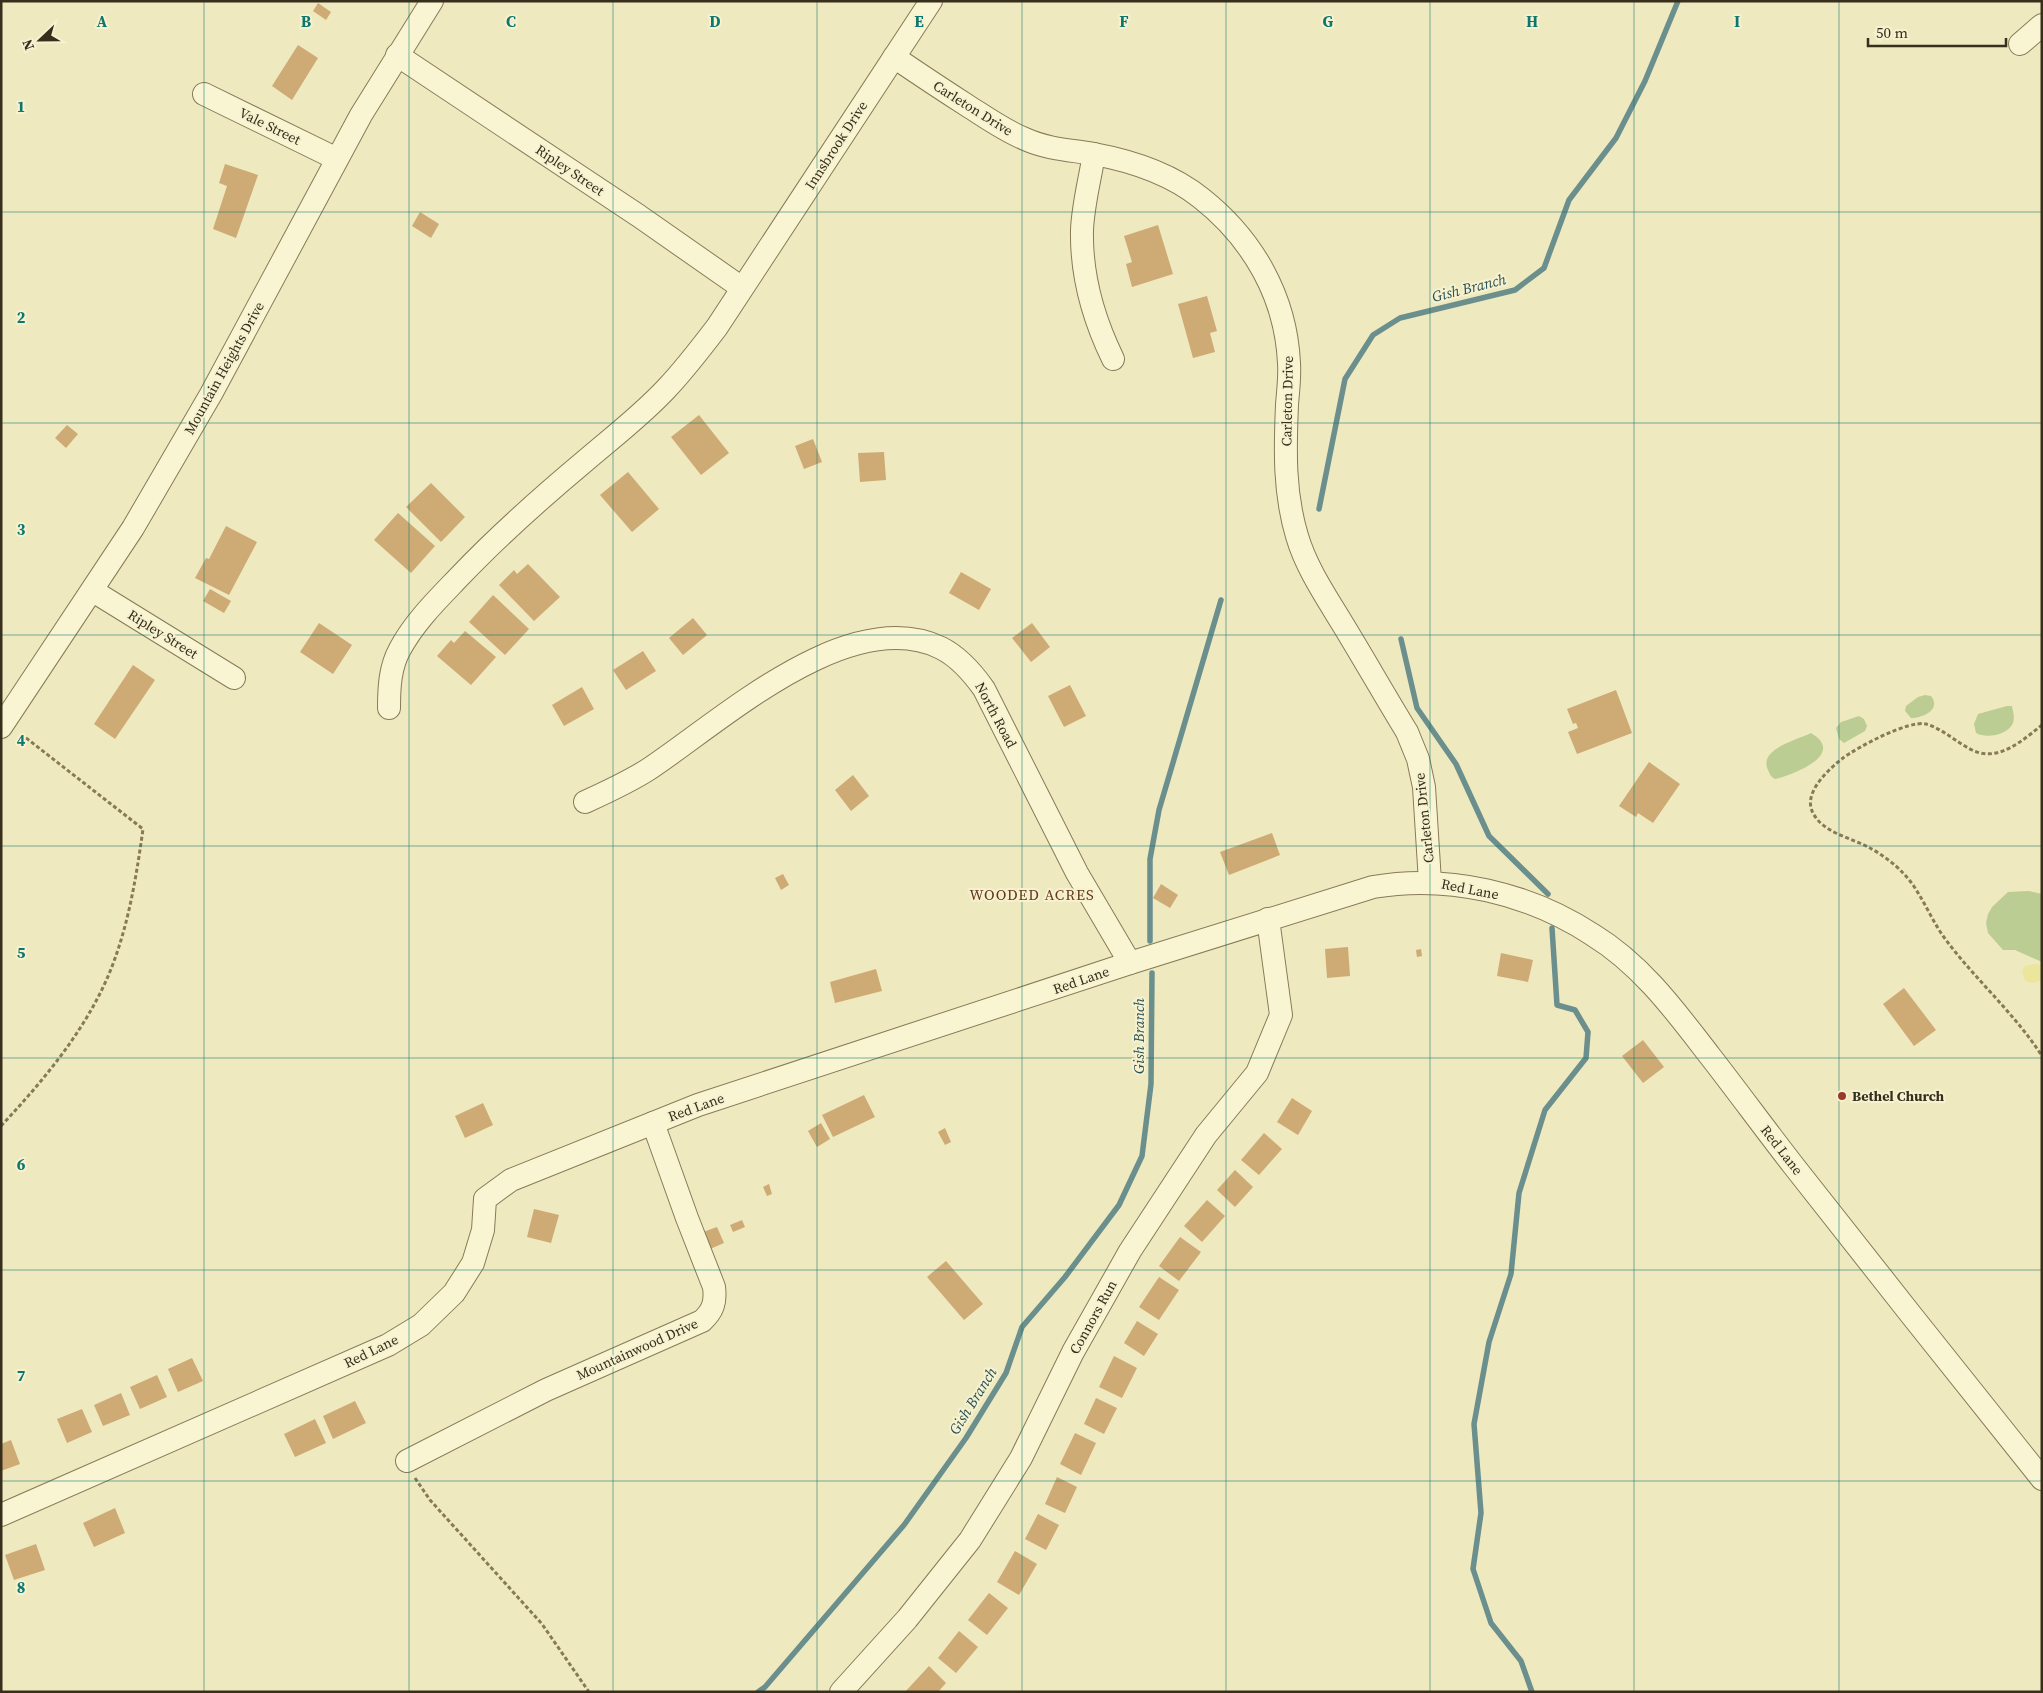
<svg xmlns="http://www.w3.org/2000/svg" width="2043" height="1693" viewBox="0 0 2043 1693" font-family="'Source Serif 4',serif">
<rect width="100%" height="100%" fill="#efe9c0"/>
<g fill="#bccd94">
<path d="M1925,695L1931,696C1942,710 1922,718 1911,718L1905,711L1906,706L1918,697Z"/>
<path d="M2007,706H2012C2013,712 2015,717 2013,723C2008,735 1986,739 1976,733L1974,724L1978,714Z"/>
<polygon points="1859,716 1864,719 1867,726 1865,731 1844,743 1839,739 1836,728 1841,722"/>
<path d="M1811,733C1847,754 1793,775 1775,779C1770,776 1770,774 1768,770C1758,749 1797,740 1811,733Z"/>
<polygon points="2029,891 2042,894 2042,962 2015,950 2003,950 1988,933 1986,923 1988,914 1992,907 2008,892"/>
</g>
<path fill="#ece59c" d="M2034,964L2042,965V979C2036,983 2029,985 2024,979L2022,971L2025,966Z"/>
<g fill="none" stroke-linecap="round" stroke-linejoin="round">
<g stroke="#6a8f8c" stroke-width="5.5">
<polyline points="1319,509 1345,379 1373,335 1400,318 1515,290 1544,268 1569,200 1616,138 1645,81 1678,1"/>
<polyline points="1401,639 1417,708 1456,764 1489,836 1548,894"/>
<polyline points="1150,941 1150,859 1159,810 1221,600"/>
<polyline points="758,1692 765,1687 904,1525 966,1438 1006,1373 1022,1327 1065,1277 1119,1205 1142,1156 1151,1084 1152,973"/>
<polyline points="1532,1692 1521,1661 1491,1623 1473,1569 1481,1513 1474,1424 1489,1342 1511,1274 1519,1193 1545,1110 1586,1058 1588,1032 1575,1010 1557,1005 1552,928"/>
</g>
</g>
<g fill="#ceaa75">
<polygon points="318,3 331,12 326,20 313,11"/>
<polygon points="298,45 318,58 292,100 272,86"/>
<polygon points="225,164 258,175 236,238 213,229 227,186 219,183"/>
<polygon points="420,212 439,224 431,238 412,226"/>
<polygon points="1158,225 1173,274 1132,287 1126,264 1132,262 1124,236"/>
<polygon points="1207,296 1217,331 1210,333 1215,352 1193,358 1178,304"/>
<polygon points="699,415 729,453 701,475 671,437"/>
<polygon points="67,425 78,434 66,448 55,438"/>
<polygon points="813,439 822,462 804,469 795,446"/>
<polygon points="884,452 886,480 860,482 858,453"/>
<polygon points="628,472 659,509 632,532 600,495"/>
<polygon points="431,483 465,517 441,542 406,507"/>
<polygon points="398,513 435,546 411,573 374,540"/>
<polygon points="226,526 257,542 229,595 195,578 206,558 209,559"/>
<polygon points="528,564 560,597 534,621 499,585 514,570 517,574"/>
<polygon points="961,572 991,589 979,610 949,593"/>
<polygon points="210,589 231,601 224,613 203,601"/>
<polygon points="493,595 529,629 505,655 469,622"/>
<polygon points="693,618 707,635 683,655 669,638"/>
<polygon points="319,623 352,645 333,674 300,652"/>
<polygon points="1032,623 1050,647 1031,662 1012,638"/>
<polygon points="465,631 496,657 471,685 437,656 451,640 454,643"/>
<polygon points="643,651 656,671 626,690 613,670"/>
<polygon points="133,665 155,680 115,739 94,724"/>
<polygon points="1070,685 1086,716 1064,727 1048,696"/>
<polygon points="582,687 594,709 564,726 552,705"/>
<polygon points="1616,690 1632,733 1577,754 1568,732 1578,728 1576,723 1573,724 1567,709"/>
<polygon points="1649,762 1680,784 1653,823 1638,813 1636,817 1619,806"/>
<polygon points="853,775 869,796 851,811 835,790"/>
<polygon points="1272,833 1280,855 1229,875 1220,852"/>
<polygon points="783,874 789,885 781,890 775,878"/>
<polygon points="1161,884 1178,895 1170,908 1153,898"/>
<polygon points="1348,947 1350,976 1327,978 1325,949"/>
<polygon points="1421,949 1422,956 1417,957 1416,950"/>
<polygon points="1501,953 1533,960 1528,982 1497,976"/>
<polygon points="876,969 882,991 835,1003 830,982"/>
<polygon points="1904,988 1936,1030 1914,1046 1883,1004"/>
<polygon points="1643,1040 1664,1067 1643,1083 1622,1056"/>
<polygon points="864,1095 875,1117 833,1137 822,1115"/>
<polygon points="1292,1098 1312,1111 1298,1135 1277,1122"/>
<polygon points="483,1103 493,1125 465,1138 455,1116"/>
<polygon points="821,1123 830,1139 817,1147 808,1131"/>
<polygon points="945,1128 951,1142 945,1145 938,1132"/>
<polygon points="1264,1133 1282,1149 1259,1175 1241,1160"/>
<polygon points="1235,1170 1253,1187 1235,1207 1217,1190"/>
<polygon points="769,1184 772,1194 767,1196 763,1187"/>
<polygon points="1207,1200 1225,1216 1202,1242 1184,1226"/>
<polygon points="534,1209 559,1215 551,1243 527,1237"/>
<polygon points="742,1220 745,1227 733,1232 730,1225"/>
<polygon points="717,1227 724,1243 710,1249 703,1232"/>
<polygon points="1180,1237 1201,1252 1179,1281 1159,1266"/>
<polygon points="946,1261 983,1304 964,1320 927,1277"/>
<polygon points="1159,1277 1179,1290 1159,1320 1139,1307"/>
<polygon points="1137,1321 1158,1334 1144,1356 1124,1343"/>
<polygon points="1114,1356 1137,1368 1122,1398 1099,1387"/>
<polygon points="192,1358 203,1381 178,1392 168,1369"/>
<polygon points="157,1375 167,1397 140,1409 130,1387"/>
<polygon points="121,1393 130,1415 103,1426 94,1405"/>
<polygon points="1096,1398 1117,1408 1104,1434 1084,1424"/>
<polygon points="355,1401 366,1423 333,1439 323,1416"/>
<polygon points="82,1409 92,1432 67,1443 57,1419"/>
<polygon points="315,1419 326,1443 295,1457 284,1434"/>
<polygon points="1075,1433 1096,1443 1081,1475 1060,1464"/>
<polygon points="11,1440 20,1464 1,1471 1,1444"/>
<polygon points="1057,1477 1077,1487 1065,1513 1045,1504"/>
<polygon points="115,1508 125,1533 94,1547 83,1523"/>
<polygon points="1038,1514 1059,1525 1046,1550 1025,1539"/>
<polygon points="36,1544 45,1570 14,1580 5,1555"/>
<polygon points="1015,1551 1037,1564 1019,1595 997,1582"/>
<polygon points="989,1593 1008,1608 987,1635 968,1620"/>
<polygon points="959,1631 978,1647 956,1673 938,1658"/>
<polygon points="929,1666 946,1683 938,1692 905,1692"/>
</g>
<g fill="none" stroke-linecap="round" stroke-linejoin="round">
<g stroke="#887a57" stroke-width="24">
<g id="minor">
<polyline points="2020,44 2042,25"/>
<polyline points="397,55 639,216 742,288"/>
<path d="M894,57C919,74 943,90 968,106C987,118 1005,131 1025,139C1047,149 1070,150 1094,154C1132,161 1171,174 1201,198C1253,239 1286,297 1289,363C1290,377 1288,391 1287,405C1285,450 1284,493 1297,536C1306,567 1325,595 1342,623C1364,659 1385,696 1407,732L1418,759L1424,787L1430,882"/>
<polyline points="204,94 337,159"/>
<path d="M1094,154C1090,179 1083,205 1082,230C1081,276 1093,318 1113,359"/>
<polyline points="93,591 234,678"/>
<path d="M389,708C389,687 390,667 400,649C415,621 439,598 460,576C499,535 542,497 585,461C613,437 642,415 667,388C685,369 701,348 717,327L931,1"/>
<polyline points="1,727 133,528 211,394 361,115 432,1"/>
<path d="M585,802C607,792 629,782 649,769C720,722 849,603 941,648C959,657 972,672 984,689L1077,873L1130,963"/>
<path d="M407,1461L546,1390L702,1321C713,1311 716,1302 714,1287L687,1218L653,1123"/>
<path d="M1,1515L388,1345L421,1325L454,1293L473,1263L483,1230L485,1199L511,1180L698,1105L1130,963L1373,887C1448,874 1529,893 1593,935C1642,965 1676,1012 1710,1056C1738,1092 1765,1129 1793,1165C1875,1270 1959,1375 2042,1479"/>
<polyline points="841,1692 907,1619 970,1540 1021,1458 1073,1352 1130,1251 1206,1135 1257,1073 1281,1015 1268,919"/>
</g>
</g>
<g stroke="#887a57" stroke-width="3" stroke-dasharray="4 2.5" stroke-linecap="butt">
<path d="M2042,725C2023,740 1998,763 1972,750C1956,742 1943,729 1926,724C1908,720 1858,747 1843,758C1829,769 1802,793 1813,813C1823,833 1852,838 1870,848C1881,854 1895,864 1903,873C1921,891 1930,919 1946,940C1975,979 2015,1014 2042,1056"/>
<path d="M1,1126C43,1081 85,1031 109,974C128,928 136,879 143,829L21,734"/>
<polyline points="415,1478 430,1500 542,1624 589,1692"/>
</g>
<use href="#minor" stroke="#f9f5d3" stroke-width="22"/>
</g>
<path fill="none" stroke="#0f766e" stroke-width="1" stroke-opacity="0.55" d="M204,1V1692M409,1V1692M613,1V1692M817,1V1692M1022,1V1692M1226,1V1692M1430,1V1692M1634,1V1692M1839,1V1692M1,212H2042M1,423H2042M1,635H2042M1,846H2042M1,1058H2042M1,1270H2042M1,1481H2042"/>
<circle fill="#983a26" stroke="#f6f2d0" stroke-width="2" cx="1842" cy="1096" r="5"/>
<g text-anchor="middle" stroke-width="4" stroke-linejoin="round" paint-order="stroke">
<g font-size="14" fill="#372e1c" stroke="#f6f2d0">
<text transform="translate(973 108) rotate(32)" y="5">Carleton Drive</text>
<text transform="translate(270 126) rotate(26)" y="5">Vale Street</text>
<text transform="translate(836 145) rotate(-57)" y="5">Innsbrook Drive</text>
<text transform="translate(570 170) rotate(34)" y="5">Ripley Street</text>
<text transform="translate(224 368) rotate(-61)" y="5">Mountain Heights Drive</text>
<text transform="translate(1287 401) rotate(-89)" y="5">Carleton Drive</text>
<text transform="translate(163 634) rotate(32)" y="5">Ripley Street</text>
<text transform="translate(996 715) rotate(62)" y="5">North Road</text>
<text transform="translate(1424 818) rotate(-96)" y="5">Carleton Drive</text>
<text transform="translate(1470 889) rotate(11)" y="5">Red Lane</text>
<text transform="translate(1081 980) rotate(-19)" y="5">Red Lane</text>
<text transform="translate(696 1107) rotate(-20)" y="5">Red Lane</text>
<text transform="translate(1782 1150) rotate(52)" y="5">Red Lane</text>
<text transform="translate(1093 1317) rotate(-61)" y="5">Connors Run</text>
<text transform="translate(637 1349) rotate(-24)" y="5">Mountainwood Drive</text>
<text transform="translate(371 1351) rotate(-26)" y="5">Red Lane</text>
</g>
<g font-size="14" font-weight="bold" fill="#372e1c" stroke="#f6f2d0" text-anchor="start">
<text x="1852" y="1101">Bethel Church</text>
</g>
<g font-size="15" font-style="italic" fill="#2b5257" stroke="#f6f2d0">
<text transform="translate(1469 288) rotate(-14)" y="5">Gish Branch</text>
<text transform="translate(1139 1036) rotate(-90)" y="5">Gish Branch</text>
<text transform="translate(973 1401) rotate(-58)" y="5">Gish Branch</text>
</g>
<g font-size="15" letter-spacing="1" fill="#65381b" stroke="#f6f2d0">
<text x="1032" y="900">WOODED ACRES</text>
</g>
</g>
<g font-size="16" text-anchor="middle" font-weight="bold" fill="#0f766e" stroke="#f6f2d0" stroke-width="4" stroke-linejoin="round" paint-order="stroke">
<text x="102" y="27">A</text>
<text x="306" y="27">B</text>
<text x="511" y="27">C</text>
<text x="715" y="27">D</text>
<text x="919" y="27">E</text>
<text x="1124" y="27">F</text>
<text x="1328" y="27">G</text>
<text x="1532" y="27">H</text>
<text x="1737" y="27">I</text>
<text x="21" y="112">1</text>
<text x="21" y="323">2</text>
<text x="21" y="535">3</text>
<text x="21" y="746">4</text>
<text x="21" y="958">5</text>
<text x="21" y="1170">6</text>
<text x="21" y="1381">7</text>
<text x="21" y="1593">8</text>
</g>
<rect width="2043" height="1693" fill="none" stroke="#372e1c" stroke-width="5"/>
<g transform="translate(40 40) rotate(248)" stroke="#f6f2d0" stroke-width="4" paint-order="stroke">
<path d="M0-4L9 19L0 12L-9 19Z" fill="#372e1c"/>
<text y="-8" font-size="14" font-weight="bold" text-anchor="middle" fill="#372e1c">N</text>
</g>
<path d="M1868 38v8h138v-8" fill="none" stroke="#372e1c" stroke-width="2.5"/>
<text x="1876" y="38" font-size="15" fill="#372e1c" stroke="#f6f2d0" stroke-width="4" paint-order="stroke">50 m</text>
</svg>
